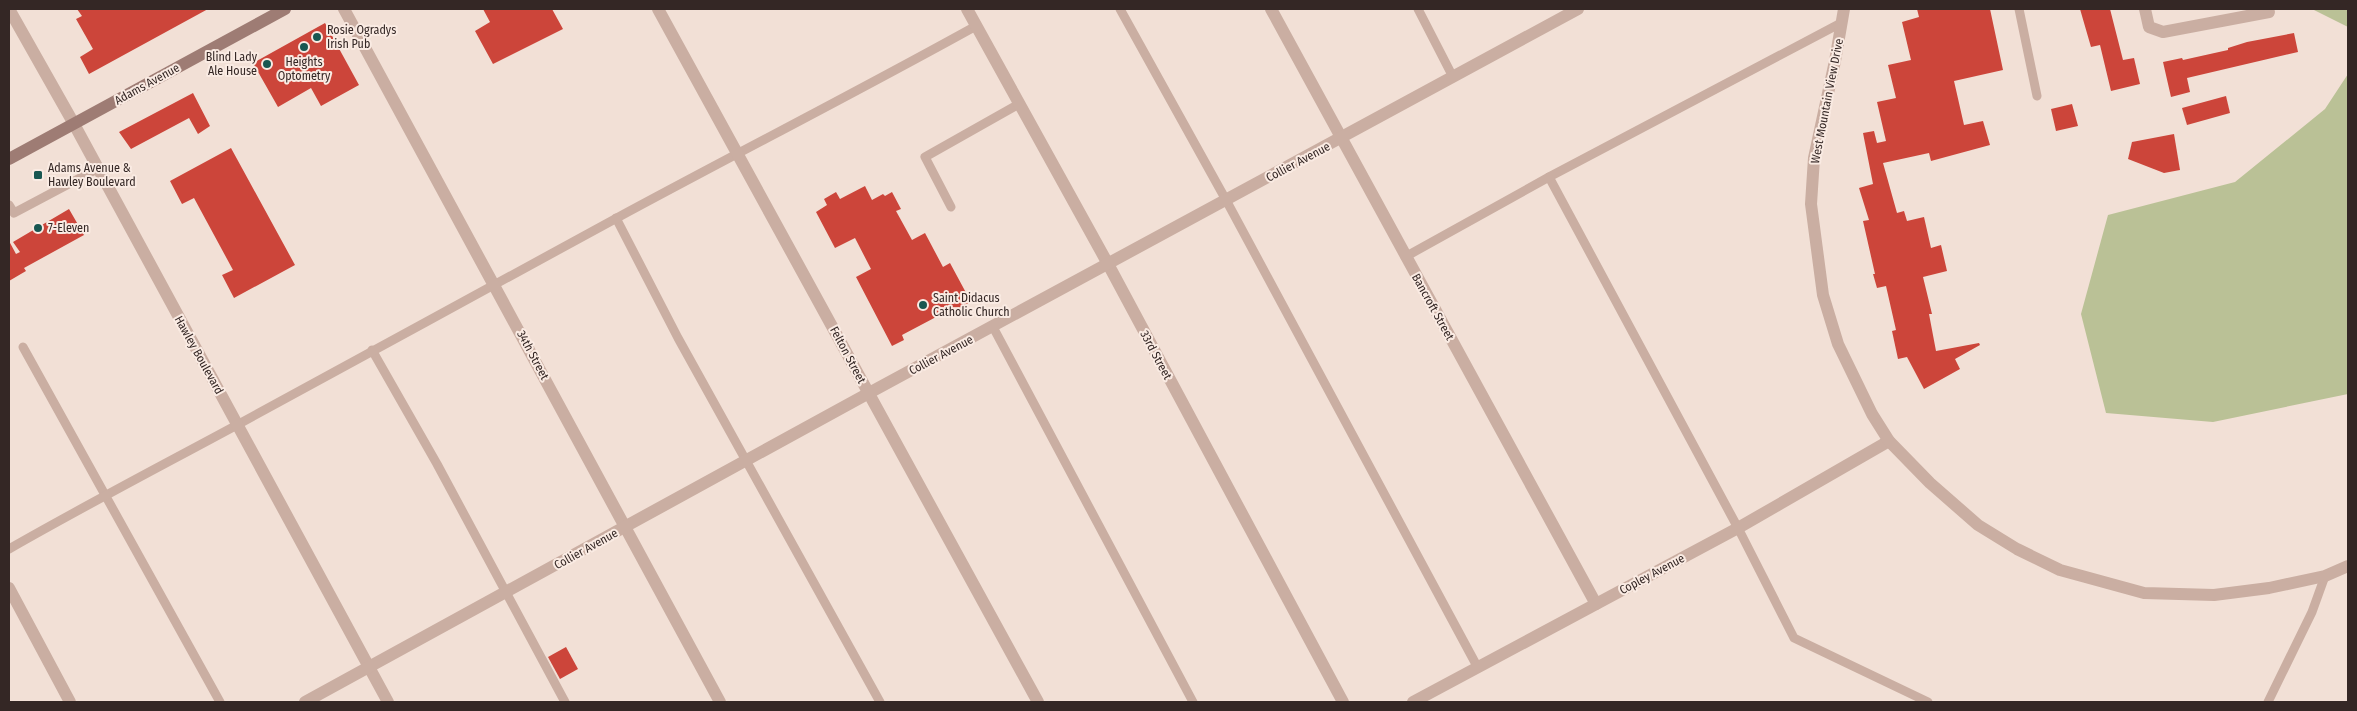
<svg xmlns="http://www.w3.org/2000/svg" width="2357" height="711" viewBox="0 0 2357 711" font-family="'Fira Sans Condensed',sans-serif">
<rect width="100%" height="100%" fill="#f2e0d6"/>
<g fill="#bac196">
<polygon points="2312,9 2348,9 2348,27"/>
<polygon points="2348,74 2348,394 2213,422 2106,413 2081,314 2108,215 2235,182 2325,109"/>
</g>
<g fill="#cc453a">
<polygon points="77,9 208,9 89,74 80,57 93,49 76,19 82,16"/>
<polygon points="483,9 552,9 563,29 493,64 475,31 490,22"/>
<polygon points="1917,9 1990,9 2003,70 1954,81 1964,125 1983,121 1990,145 1931,161 1929,153 1883,163 1897,213 1904,211 1907,221 1924,217 1931,248 1941,245 1947,271 1923,277 1932,314 1929,314 1936,351 1979,343 1980,345 1955,359 1960,369 1924,389 1907,357 1898,359 1892,331 1896,330 1886,286 1877,288 1873,274 1875,274 1863,221 1869,220 1859,188 1873,184 1863,133 1874,131 1877,143 1886,141 1877,102 1896,98 1888,65 1911,60 1902,22 1919,17"/>
<polygon points="2080,9 2110,9 2123,60 2134,58 2140,84 2111,91 2100,45 2091,47"/>
<polygon points="325,23 359,85 321,106 311,88 278,107 253,63"/>
<polygon points="2294,33 2298,52 2187,78 2190,92 2171,97 2163,62 2182,58 2183,60 2228,50 2228,48 2247,42"/>
<polygon points="193,93 210,126 198,134 189,118 131,149 119,132"/>
<polygon points="2226,96 2230,113 2187,125 2182,108"/>
<polygon points="2072,104 2078,126 2056,131 2051,109"/>
<polygon points="2174,134 2180,170 2164,173 2128,159 2132,142"/>
<polygon points="231,148 295,265 234,298 222,275 233,270 194,198 182,204 170,181"/>
<polygon points="865,186 872,200 883,194 885,196 892,192 901,209 896,211 912,240 925,233 943,267 950,263 971,302 959,308 955,307 902,335 904,340 892,346 856,277 871,269 855,238 835,248 816,212 827,205 824,199 836,192 840,199"/>
<polygon points="69,209 84,235 24,268 26,271 9,281 9,241 16,254 20,252 13,242"/>
<polygon points="566,647 578,669 560,679 548,657"/>
</g>
<g fill="none" stroke-linecap="round" stroke-linejoin="round">
<g stroke="#caaea2" stroke-width="9">
<polyline points="1120,9 1226,200 1478,668"/>
<polyline points="1418,9 1453,77"/>
<polyline points="2019,9 2037,96"/>
<polyline points="1549,177 1738,528 1794,638 1928,702"/>
<polyline points="9,205 14,213 97,169"/>
<polyline points="951,207 925,157 1019,104"/>
<polyline points="616,218 678,338 880,702"/>
<polyline points="1405,257 1549,177 1841,23"/>
<polyline points="993,327 1193,702"/>
<polyline points="23,347 220,702"/>
<polyline points="372,350 437,464 565,702"/>
<path d="M9,549C84,506 161,466 237,425C363,357 489,287 615,219C735,154 857,92 976,26"/>
<polyline points="2268,702 2312,612 2325,576"/>
</g>
<g stroke="#caaea2" stroke-width="12">
<polyline points="9,9 74,124 388,702"/>
<polyline points="344,9 720,702"/>
<polyline points="658,9 1038,702"/>
<polyline points="967,9 1108,264 1343,702"/>
<polyline points="1271,9 1596,604"/>
<polyline points="2145,9 2149,27 2163,32 2269,12"/>
<polyline points="9,588 70,702"/>
<polyline points="305,702 869,393 1578,9"/>
<polyline points="1413,702 1738,528 1889,441"/>
</g>
<polyline stroke="#caaea2" stroke-width="12" points="1844,9 1835,61 1814,158 1811,204 1823,295 1838,344 1872,414 1889,441 1930,483 1978,525 2017,549 2060,570 2144,593 2214,595 2269,588 2325,576 2348,566"/>
<polyline stroke="#9e7c74" stroke-width="12" points="9,159 285,9"/>
</g>
<g fill="#195751" stroke="#faebe3" stroke-width="2">
<circle cx="317" cy="37" r="5"/>
<circle cx="304" cy="47" r="5"/>
<circle cx="267" cy="64" r="5"/>
<rect x="33" y="170" width="10" height="10" rx="2.5"/>
<circle cx="38" cy="228" r="5"/>
<circle cx="923" cy="305" r="5"/>
</g>
<g text-anchor="middle" stroke-width="4" stroke-linejoin="round" paint-order="stroke">
<g font-size="12" fill="#342725" stroke="#faebe3" text-anchor="start">
<text x="327" y="34">Rosie Ogradys<tspan x="327" dy="14">Irish Pub</tspan></text>
<text x="257" y="61" text-anchor="end">Blind Lady<tspan x="257" dy="14">Ale House</tspan></text>
<text x="304" y="66" text-anchor="middle">Heights<tspan x="304" dy="14">Optometry</tspan></text>
<text x="48" y="172">Adams Avenue &amp;<tspan x="48" dy="14">Hawley Boulevard</tspan></text>
<text x="48" y="232">7-Eleven</text>
<text x="933" y="302">Saint Didacus<tspan x="933" dy="14">Catholic Church</tspan></text>
</g>
<g font-size="12" fill="#342725" stroke="#faebe3">
<text transform="translate(147 84) rotate(-29)" y="4">Adams Avenue</text>
<text transform="translate(1827 101) rotate(-79)" y="4">West Mountain View Drive</text>
<text transform="translate(1298 162) rotate(-28)" y="4">Collier Avenue</text>
<text transform="translate(1433 307) rotate(61)" y="4">Bancroft Street</text>
<text transform="translate(199 355) rotate(61)" y="4">Hawley Boulevard</text>
<text transform="translate(533 355) rotate(62)" y="4">34th Street</text>
<text transform="translate(848 355) rotate(62)" y="4">Felton Street</text>
<text transform="translate(941 355) rotate(-28)" y="4">Collier Avenue</text>
<text transform="translate(1156 355) rotate(62)" y="4">33rd Street</text>
<text transform="translate(586 549) rotate(-29)" y="4">Collier Avenue</text>
<text transform="translate(1652 574) rotate(-28)" y="4">Copley Avenue</text>
</g>
</g>
<rect width="2357" height="711" fill="none" stroke="#342725" stroke-width="20"/>
</svg>
